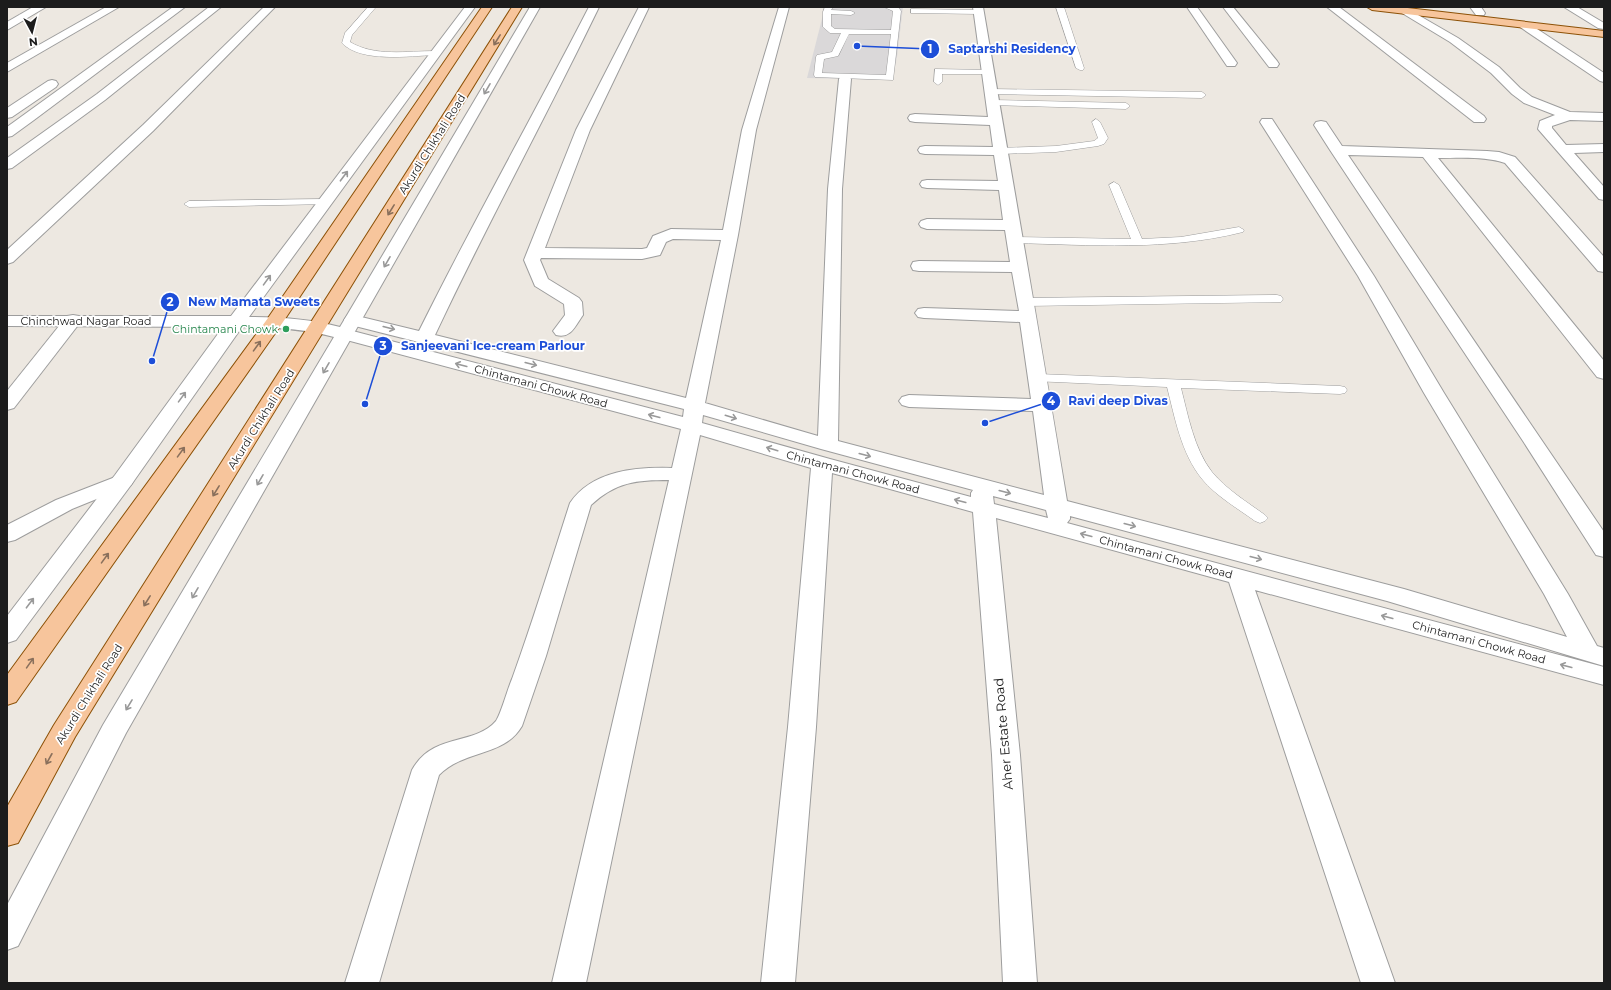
<svg xmlns="http://www.w3.org/2000/svg" width="1611" height="990" viewBox="0 0 1611 990" font-family="Montserrat,sans-serif">
<rect width="100%" height="100%" fill="#ede8e1"/>
<polygon fill="#dad8d9" points="825,7 903,7 897,57 892,80 807,78"/>
<g fill="none" stroke-linecap="round" stroke-linejoin="round">
<g stroke="#9d9d9d" stroke-width="1">
<g id="service">
<path d="M368,7H376L352,35L350,42C375,57 407,51 435,51L439,53L435,55C410,56 361,63 342,43L345,33Z"/>
<path d="M825,7H833L831,10L851,11L855,13L851,15L831,14V26L835,29L891,30L893,11L884,7H898L901,11L893,80L815,77L814,75L816,57L817,55L832,52L841,33H830L823,27V12ZM849,34H891L886,75L822,73L824,59L838,56Z"/>
<polygon points="1056,7 1064,7 1084,68 1083,70 1080,70 1076,68"/>
<polygon points="911,9 979,10 983,12 979,14 914,13 911,13"/>
<polygon points="935,69 988,70 992,72 988,74 942,74 942,82 938,85 934,82"/>
<polygon points="991,89 1202,92 1206,95 1202,98 988,94 987,92"/>
<polygon points="993,100 1126,103 1130,106 1126,109 990,105 989,103 990,101"/>
<polygon points="1096,119 1100,122 1108,138 1104,144 1098,146 1056,152 1000,154 995,151 1000,148 1056,146 1094,141 1098,138 1092,122"/>
<path d="M1114,182L1119,185L1142,239L1181,237L1239,227L1244,230L1243,232C1168,251 1090,245 1014,243L1009,240L1014,237L1131,239L1109,185Z"/>
<polygon points="325,199 330,202 329,204 189,207 184,204 189,201"/>
<polygon points="1277,295 1281,296 1283,299 1281,302 1026,306 1022,305 1020,302 1022,299 1026,298"/>
<path d="M1038,374L1340,386L1345,387L1347,390L1345,393L1340,394L1181,388C1188,415 1194,449 1212,472C1226,489 1247,502 1265,515L1268,518L1265,521L1260,523L1255,521C1237,508 1216,496 1202,479C1181,453 1175,418 1167,387L1033,381L1031,378L1033,375Z"/>
</g>
</g>
<g stroke="#9d9d9d" stroke-width="2">
<g id="minor">
<polygon points="33,7 46,7 7,30 7,22"/>
<polygon points="106,7 119,7 7,72 7,63"/>
<polygon points="173,7 185,7 34,120 12,136 7,137 7,127"/>
<polygon points="209,7 221,7 105,100 12,168 7,169 7,158 97,94"/>
<polygon points="264,7 275,7 153,131 13,262 7,264 7,250 143,125"/>
<path d="M589,7H599C546,117 487,224 435,335L686,398L721,240L673,239L666,242L660,255L642,259L541,258L540,260L548,279L579,298L582,302L583,315C575,326 571,339 556,335L553,331L565,315L564,304L535,286L524,260L576,130L639,7H649L590,130L545,248L642,249L647,248L653,236L671,229L723,230L742,130L779,7H789L756,130L738,235L705,403L818,436L828,189L839,79L841,76H849L851,79L842,189L838,441L1044,495L1033,411L909,407L902,405L899,401L902,397L909,395L1031,399L1020,322L924,318L918,317L915,313L918,309L924,308L1019,311L1012,272L919,271L913,270L911,266L913,262L919,261L1010,262L1005,230L927,229L921,227L919,224L921,221L927,219L1003,220L999,190L927,188L922,187L920,184L922,181L927,180L998,181L994,155L925,154L920,153L918,150L920,147L925,146L993,147L990,125L915,122L910,121L908,118L910,115L915,114L988,117L973,7H983C1011,173 1040,335 1067,501L1404,589L1567,637L1544,594L1424,393L1358,276L1260,122L1262,119H1272L1374,276L1444,393L1568,594L1597,646L1604,648V666L1387,601L1070,516V519L1067,523L1604,667V685L1255,590L1395,983H1361L1229,582L996,518L1020,755L1037,983H1003L992,755L973,512L832,473L816,727L795,983H761L788,727L811,468L700,435L586,983H552L669,480C636,480 616,482 591,505L546,656L522,726C504,757 465,749 439,775L379,983H345L412,770C433,732 475,746 496,721C501,714 508,688 512,679C533,621 551,562 570,503C593,470 636,467 672,468L681,429L339,338L336,334L339,330L345,329L683,417L684,409L347,324L344,320L347,316L353,315L419,331C473,222 533,116 589,7ZM703,415L821,449L973,490L971,493V497L830,459L702,423ZM993,496L1046,510L1048,518L994,504Z"/>
<polygon points="1187,7 1197,7 1237,63 1235,66 1227,66"/>
<polygon points="1223,7 1233,7 1277,61 1279,64 1277,67 1269,67"/>
<polygon points="1327,7 1339,7 1484,116 1486,119 1484,122 1474,122"/>
<polygon points="1470,7 1481,7 1485,13 1484,15 1476,15"/>
<polygon points="1564,7 1577,7 1604,23 1604,29 1598,28"/>
<polygon points="1406,8 1458,38 1499,67 1520,88 1532,97 1570,112 1604,113 1604,121 1570,120 1552,126 1552,128 1566,145 1604,144 1604,152 1574,153 1604,187 1604,200 1599,199 1538,129 1540,121 1555,115 1524,103 1512,94 1491,73 1450,42 1402,13 1401,11"/>
<polygon points="1524,22 1528,23 1604,73 1604,82 1600,81 1520,27 1519,25"/>
<polygon points="52,80 56,81 58,84 56,87 12,117 7,118 7,108 48,81"/>
<path d="M1321,121L1326,122L1342,146L1487,151L1499,152L1515,157L1604,257V272L1598,271L1505,163C1485,156 1459,158 1438,158L1604,361V379L1597,377L1423,157L1348,155L1604,532V557L1596,555L1523,441L1330,150L1314,125L1316,122Z"/>
<polygon points="73,315 79,316 82,320 14,408 7,410 7,391 67,316"/>
<polygon points="123,474 131,475 134,480 131,485 72,509 15,540 7,542 7,525 56,500"/>
</g>
</g>
<g stroke="#9d9d9d" stroke-width="2">
<path id="tertiary" d="M465,7H475L249,317C280,317 310,319 340,327L530,7H540L126,733L18,946L7,950V905L103,725L334,337C304,329 273,327 242,327L131,485L16,640L7,643V616L115,475L223,327L7,326V316H231Z"/>
</g>
<g stroke="#8c5107" stroke-width="2">
<g id="primary">
<polygon points="482,7 492,7 283,322 16,702 7,705 7,675 268,318"/>
<polygon points="512,7 522,7 75,737 18,843 7,846 7,807 54,725"/>
<polygon points="1367,7 1399,7 1604,31 1604,37 1372,10"/>
</g>
</g>
<use href="#service" fill="#fff" fill-rule="evenodd"/>
<use href="#minor" fill="#fff" fill-rule="evenodd"/>
<use href="#tertiary" fill="#fff" fill-rule="evenodd"/>
<use href="#primary" fill="#f7c59c" fill-rule="evenodd"/>
</g>
<defs><path id="oneway-shaft" d="M-6 0H5M1.5-3L5.5 0L1.5 3" fill="none" stroke-width="1.6" stroke-linecap="round" stroke-linejoin="round"/></defs>
<g stroke="#8a705c">
<use href="#oneway-shaft" transform="translate(497 40) rotate(122)"/>
<use href="#oneway-shaft" transform="translate(391 210) rotate(122)"/>
<use href="#oneway-shaft" transform="translate(257 346) rotate(-54)"/>
<use href="#oneway-shaft" transform="translate(181 452) rotate(-54)"/>
<use href="#oneway-shaft" transform="translate(216 491) rotate(122)"/>
<use href="#oneway-shaft" transform="translate(105 558) rotate(-54)"/>
<use href="#oneway-shaft" transform="translate(147 601) rotate(122)"/>
<use href="#oneway-shaft" transform="translate(30 663) rotate(-55)"/>
<use href="#oneway-shaft" transform="translate(49 759) rotate(119)"/>
</g>
<g stroke="#999">
<use href="#oneway-shaft" transform="translate(487 89) rotate(120)"/>
<use href="#oneway-shaft" transform="translate(344 176) rotate(-53)"/>
<use href="#oneway-shaft" transform="translate(387 262) rotate(120)"/>
<use href="#oneway-shaft" transform="translate(267 280) rotate(-54)"/>
<use href="#oneway-shaft" transform="translate(389 328) rotate(14)"/>
<use href="#oneway-shaft" transform="translate(531 364) rotate(14)"/>
<use href="#oneway-shaft" transform="translate(461 365) rotate(-165)"/>
<use href="#oneway-shaft" transform="translate(326 368) rotate(120)"/>
<use href="#oneway-shaft" transform="translate(182 397) rotate(-54)"/>
<use href="#oneway-shaft" transform="translate(654 416) rotate(-165)"/>
<use href="#oneway-shaft" transform="translate(731 417) rotate(17)"/>
<use href="#oneway-shaft" transform="translate(772 449) rotate(-163)"/>
<use href="#oneway-shaft" transform="translate(865 455) rotate(15)"/>
<use href="#oneway-shaft" transform="translate(260 480) rotate(120)"/>
<use href="#oneway-shaft" transform="translate(1005 492) rotate(15)"/>
<use href="#oneway-shaft" transform="translate(960 501) rotate(-165)"/>
<use href="#oneway-shaft" transform="translate(1130 525) rotate(15)"/>
<use href="#oneway-shaft" transform="translate(1086 535) rotate(-165)"/>
<use href="#oneway-shaft" transform="translate(1256 558) rotate(15)"/>
<use href="#oneway-shaft" transform="translate(195 593) rotate(120)"/>
<use href="#oneway-shaft" transform="translate(30 603) rotate(-53)"/>
<use href="#oneway-shaft" transform="translate(1387 617) rotate(-165)"/>
<use href="#oneway-shaft" transform="translate(1566 666) rotate(-165)"/>
<use href="#oneway-shaft" transform="translate(129 705) rotate(121)"/>
</g>
<circle fill="#2e9e5b" stroke="#fff" stroke-width="1.5" cx="286" cy="329" r="4"/>
<g text-anchor="middle" stroke-width="3.5" stroke-linejoin="round" paint-order="stroke">
<g font-size="11" fill="#1c1c1c" stroke="#fff">
<text transform="translate(432 144) rotate(-58)" y="4">Akurdi Chikhali Road</text>
<text x="86" y="325">Chinchwad Nagar Road</text>
<text transform="translate(541 386) rotate(15)" y="4">Chintamani Chowk Road</text>
<text transform="translate(261 419) rotate(-58)" y="4">Akurdi Chikhali Road</text>
<text transform="translate(853 472) rotate(15)" y="4">Chintamani Chowk Road</text>
<text transform="translate(1166 557) rotate(15)" y="4">Chintamani Chowk Road</text>
<text transform="translate(1479 642) rotate(15)" y="4">Chintamani Chowk Road</text>
<text transform="translate(89 694) rotate(-58)" y="4">Akurdi Chikhali Road</text>
</g>
<g font-size="11" fill="#27864d" stroke="#fff" text-anchor="end">
<text x="278" y="333">Chintamani Chowk</text>
</g>
<g font-size="13" fill="#1c1c1c" stroke="#fff">
<text transform="translate(1003 734) rotate(-95)" y="5">Aher Estate Road</text>
</g>
</g>
<path fill="none" stroke="#1d4ed8" stroke-width="1.5" d="M857 46L930 49M152 361L170 302M365 404L383 346M985 423L1051 401"/>
<g fill="#1d4ed8" stroke="#fff" stroke-width="1.5">
<circle cx="857" cy="46" r="4"/>
<circle cx="152" cy="361" r="4"/>
<circle cx="365" cy="404" r="4"/>
<circle cx="985" cy="423" r="4"/>
<circle cx="930" cy="49" r="10"/>
<circle cx="170" cy="302" r="10"/>
<circle cx="383" cy="346" r="10"/>
<circle cx="1051" cy="401" r="10"/>
</g>
<g font-size="12" text-anchor="middle" font-weight="bold" fill="#fff">
<text x="930" y="53">1</text>
<text x="170" y="306">2</text>
<text x="383" y="350">3</text>
<text x="1051" y="405">4</text>
</g>
<g font-size="12" text-anchor="middle" font-weight="bold" fill="#1d4ed8" stroke="#fff" stroke-width="3.5" stroke-linejoin="round" paint-order="stroke">
<text x="1012" y="53">Saptarshi Residency</text>
<text x="254" y="306">New Mamata Sweets</text>
<text x="493" y="350">Sanjeevani Ice-cream Parlour</text>
<text x="1118" y="405">Ravi deep Divas</text>
</g>
<rect width="1611" height="990" fill="none" stroke="#1c1c1c" stroke-width="16"/>
<g transform="translate(32 32) rotate(173)" stroke="#ffffff" stroke-width="3" paint-order="stroke">
<path d="M0-3L7 15L0 10L-7 15Z" fill="#1c1c1c"/>
<text y="-6" font-size="11" font-weight="bold" text-anchor="middle" fill="#1c1c1c">N</text>
</g>
</svg>
